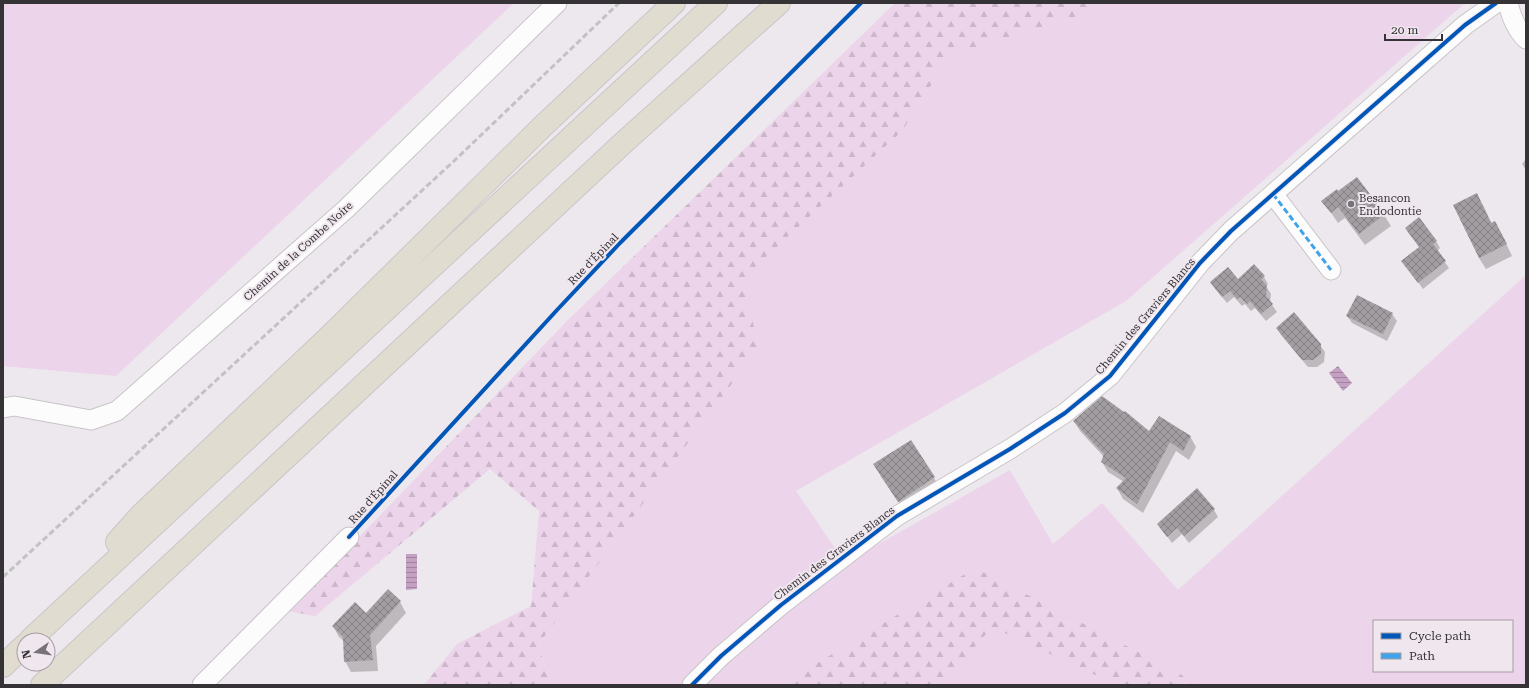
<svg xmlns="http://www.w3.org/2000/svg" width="1529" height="688" viewBox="0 0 1529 688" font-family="'Roboto Serif',serif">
<defs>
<pattern id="forest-firs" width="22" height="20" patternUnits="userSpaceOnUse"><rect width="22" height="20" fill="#ecd4eb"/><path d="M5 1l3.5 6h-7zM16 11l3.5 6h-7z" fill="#cbb6ca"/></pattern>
<pattern id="water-rules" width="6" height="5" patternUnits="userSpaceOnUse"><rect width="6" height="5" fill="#c4a1c2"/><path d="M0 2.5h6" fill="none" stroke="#a0849e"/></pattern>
<pattern id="building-cross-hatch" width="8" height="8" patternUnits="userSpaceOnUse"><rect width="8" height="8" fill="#a19da1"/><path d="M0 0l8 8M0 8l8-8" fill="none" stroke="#848184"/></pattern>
</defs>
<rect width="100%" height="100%" fill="#ede8ed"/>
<g fill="#ecd4eb" fill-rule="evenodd">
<polygon points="3,3 514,3 116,376 3,366"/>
<path d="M1101,3H1465L1126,301L796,491L845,563L1010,470L1053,544L1102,503L1178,590L1526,275V685H552L538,645L759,347L741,279L902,131L951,54L1093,12ZM1374,621H1512V671H1374Z"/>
</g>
<g fill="url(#forest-firs)">
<polygon points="895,3 1101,3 1093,12 951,54 902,131 742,279 759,347 538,645 552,685 424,685 457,644 531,606 539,511 490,469 315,616 288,611 566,322"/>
<polygon points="975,568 1179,673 1194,685 1117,685 992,627 942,685 781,685"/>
</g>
<g fill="url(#water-rules)">
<polygon points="1338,366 1352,383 1343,391 1329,373"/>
<polygon points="406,554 417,554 417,589 406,590"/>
</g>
<g fill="#0003">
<polygon points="1526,159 1526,170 1522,164"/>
<polygon points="1357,178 1384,215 1391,226 1365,245 1345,218 1338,223 1323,201 1338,193"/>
<polygon points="1483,205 1492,224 1501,233 1512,256 1486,269 1479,258"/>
<polygon points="1406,228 1436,241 1440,248 1437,251 1449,268 1423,289 1403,261 1420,248"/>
<polygon points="1254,266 1264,277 1268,284 1266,286 1271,294 1270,302 1277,312 1266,321 1255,308 1251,311 1245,304 1242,306 1234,297 1227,303 1216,290 1211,283 1238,280"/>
<polygon points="1392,314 1397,321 1387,341 1352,323 1347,316"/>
<polygon points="1277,328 1320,345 1325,352 1324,362 1317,367 1308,367 1281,335"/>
<polygon points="1074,421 1149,432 1190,436 1196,447 1189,460 1176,451 1143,513 1123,499 1117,488 1124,482 1108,472 1102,462 1104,457 1080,431"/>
<polygon points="880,475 934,478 940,488 905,512"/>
<polygon points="1214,510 1218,517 1189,543 1182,534 1172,543 1158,524"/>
<polygon points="400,602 406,613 376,646 378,671 351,672 345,661 344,641 339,637 333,626"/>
</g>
<g fill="url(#building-cross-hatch)">
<polygon points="1357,177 1385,214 1359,234 1338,207 1331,213 1321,201 1337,189 1338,191"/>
<polygon points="1477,193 1491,223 1495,221 1507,244 1479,258 1453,205"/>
<polygon points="1419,217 1437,241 1433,244 1446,261 1418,283 1401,261 1419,247 1405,228"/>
<polygon points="1254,264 1265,276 1261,279 1267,286 1266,296 1273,304 1261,314 1250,301 1247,304 1240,297 1237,299 1230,291 1222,297 1210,282 1228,267 1238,279"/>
<polygon points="1357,295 1393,313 1383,334 1346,316"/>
<polygon points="1294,312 1321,344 1321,354 1313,360 1302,360 1276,328"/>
<polygon points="1102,396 1124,412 1125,411 1149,431 1159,416 1191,436 1183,451 1170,442 1137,504 1116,488 1126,478 1101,462 1104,454 1073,421"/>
<polygon points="911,440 935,477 898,502 873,464"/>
<polygon points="1197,488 1215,509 1184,536 1177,528 1167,537 1157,524"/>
<polygon points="388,589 401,601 370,635 373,660 344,662 343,637 332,626 355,602 366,613"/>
</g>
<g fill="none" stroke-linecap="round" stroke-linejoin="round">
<g stroke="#c8c4c8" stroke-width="21">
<g id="minor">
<path d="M1508,3C1511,16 1516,29 1526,39"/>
<polyline points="1273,194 1331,270"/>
<polyline points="3,408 14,406 91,420 117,411 346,209 557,3"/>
<polyline points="202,685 349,537"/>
<polyline points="692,685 721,656 781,605 897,516 1010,449 1065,413 1110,376 1200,263 1231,231 1465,25 1496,3"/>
</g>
</g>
<g stroke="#c9c6c9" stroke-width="24">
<g id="highway">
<polyline points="117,542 140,516 330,336 545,124 674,3"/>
<polyline points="30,640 716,3"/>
<polyline points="3,666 24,646"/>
<polyline points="42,685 622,144 779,3"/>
</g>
</g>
<use href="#minor" stroke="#fcfcfc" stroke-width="19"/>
<use href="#highway" stroke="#e1dcd0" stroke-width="22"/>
<polyline stroke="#c2c2c2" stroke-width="3" stroke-dasharray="6 3" stroke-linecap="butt" points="3,577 454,161 619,3"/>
<polyline stroke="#3fa3eb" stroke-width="3" stroke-dasharray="6 3" stroke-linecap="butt" points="1273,194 1331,270"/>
<g stroke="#efe6ee" stroke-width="6">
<g id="cycleway">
<polyline points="349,537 557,310 620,243 861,3"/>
<polyline points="692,685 721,656 781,605 897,516 1010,449 1065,413 1110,376 1200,263 1231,231 1465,25 1496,3"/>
</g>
</g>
<use href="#cycleway" stroke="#0057b8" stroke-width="4"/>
</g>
<circle fill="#767276" stroke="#efe6ee" stroke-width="1.5" cx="1351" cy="204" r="4"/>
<g text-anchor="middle" stroke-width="4" stroke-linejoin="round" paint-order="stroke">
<g font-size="11" fill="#363336" stroke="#efe6ee" text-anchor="start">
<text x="1359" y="202">Besancon<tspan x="1359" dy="13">Endodontie</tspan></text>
</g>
<g font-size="11" fill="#363336" stroke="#efe6ee">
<text transform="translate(298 251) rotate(-42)" y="4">Chemin de la Combe Noire</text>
<text transform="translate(593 259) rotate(-46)" y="4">Rue d'Épinal</text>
<text transform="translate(1145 316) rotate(-50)" y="4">Chemin des Graviers Blancs</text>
<text transform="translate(373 497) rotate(-48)" y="4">Rue d'Épinal</text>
<text transform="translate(834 553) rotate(-37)" y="4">Chemin des Graviers Blancs</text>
</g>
</g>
<rect width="1529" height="688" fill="none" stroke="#363336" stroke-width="8"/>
<rect x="1373" y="620" width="140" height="52" fill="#efe6ee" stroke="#a59ea4"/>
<rect x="1381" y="633" width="20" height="6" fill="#0057b8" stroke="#a59ea4"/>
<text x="1409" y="640" font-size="12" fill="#363336">Cycle path</text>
<rect x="1381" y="653" width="20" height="6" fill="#3fa3eb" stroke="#a59ea4"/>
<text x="1409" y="660" font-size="12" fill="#363336">Path</text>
<g transform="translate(36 652) rotate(257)"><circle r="19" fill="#efe6ee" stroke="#a59ea4"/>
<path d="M0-3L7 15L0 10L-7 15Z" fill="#767276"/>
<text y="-6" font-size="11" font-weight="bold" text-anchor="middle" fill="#363336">N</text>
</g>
<path d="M1385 34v6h57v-6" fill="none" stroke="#363336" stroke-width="2"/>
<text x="1391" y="34" font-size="12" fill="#363336" stroke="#efe6ee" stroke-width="3" paint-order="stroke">20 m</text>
</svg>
